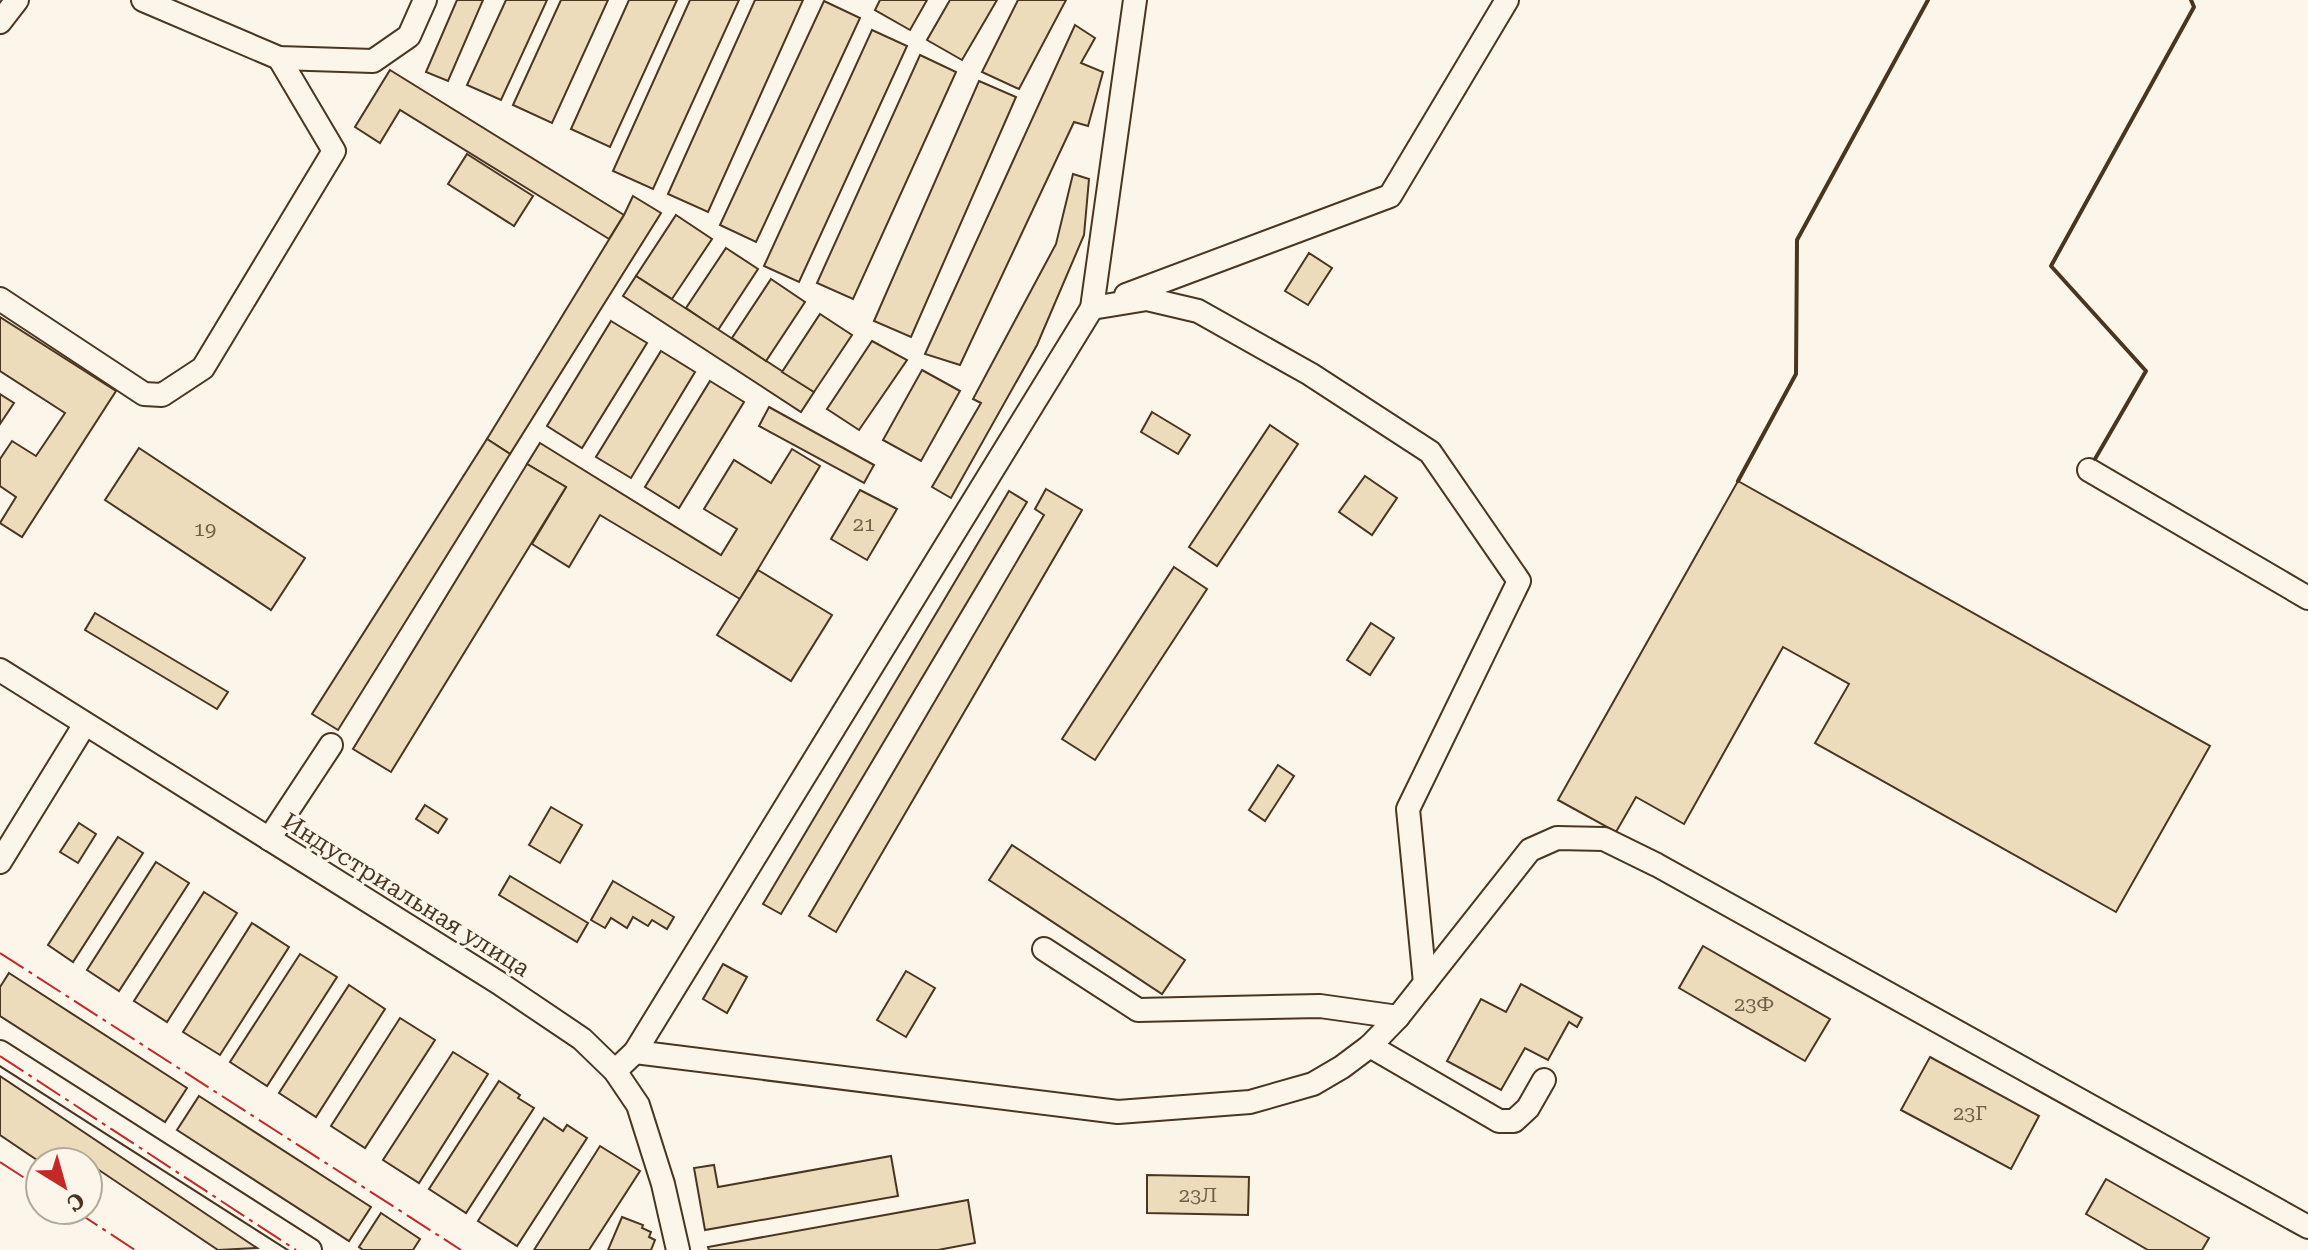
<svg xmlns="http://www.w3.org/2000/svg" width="2308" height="1250" viewBox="0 0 2308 1250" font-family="'Roboto Serif',serif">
<rect width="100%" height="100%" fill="#fbf6e9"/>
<g fill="#ecdcbc" stroke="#4a3520" stroke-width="2">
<polygon points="457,0 483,0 448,81 426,72"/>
<polygon points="506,0 547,0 501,100 467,85"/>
<polygon points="561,0 608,0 552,123 513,105"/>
<polygon points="629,0 677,0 610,147 571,129"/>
<polygon points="690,0 739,0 653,189 613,171"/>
<polygon points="755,0 803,0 708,212 668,194"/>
<polygon points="880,0 927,0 910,30 875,10"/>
<polygon points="950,0 997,0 962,60 927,40"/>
<polygon points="1018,0 1066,0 1019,89 982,72"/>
<polygon points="824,1 860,18 756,242 720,225"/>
<polygon points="1075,25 1095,38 1081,63 1103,72 1088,126 1074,122 960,365 925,354"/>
<polygon points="872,30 907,46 799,282 764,266"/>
<polygon points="920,55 956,72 853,299 817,283"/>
<polygon points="390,70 624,215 609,239 400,110 380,143 355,127"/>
<polygon points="979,81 1016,97 911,337 874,321"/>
<polygon points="467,154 533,196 514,226 448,184"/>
<polygon points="1073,174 1089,179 1084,235 1037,345 951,498 932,487 981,403 973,399 1056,244"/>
<polygon points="633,196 661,213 510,454 487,439 624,215"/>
<polygon points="676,215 712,239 672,299 636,276"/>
<polygon points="726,248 758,269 718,330 686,308"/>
<polygon points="1309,253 1332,268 1308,305 1285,291"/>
<polygon points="636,276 814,392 801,412 623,296"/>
<polygon points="771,279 805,302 766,361 732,338"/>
<polygon points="820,314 852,335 814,392 782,372"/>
<polygon points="0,317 116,391 22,537 0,523 16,497 0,486 0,459 12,441 36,456 65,413 0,371"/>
<polygon points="611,321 647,343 582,448 547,426"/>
<polygon points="872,341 907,360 859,430 827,409"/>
<polygon points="661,351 695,372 631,478 596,457"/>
<polygon points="922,370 960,391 921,461 883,440"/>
<polygon points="710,381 744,402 679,508 645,487"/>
<polygon points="0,394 14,403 0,424"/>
<polygon points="769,407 874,465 864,483 759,426"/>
<polygon points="1152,412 1190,435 1178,454 1141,432"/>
<polygon points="1270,425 1298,444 1217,566 1189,547"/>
<polygon points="487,439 510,454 338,730 312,714"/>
<polygon points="540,443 721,555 737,529 704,509 734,460 771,483 792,449 820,466 740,599 600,515 569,567 532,544 566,487 527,464"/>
<polygon points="139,448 305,558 271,610 105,500"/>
<polygon points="527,464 566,487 391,772 353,749"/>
<polygon points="1365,476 1397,498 1372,535 1339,512"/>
<polygon points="1738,481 2210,746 2116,912 1815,743 1849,684 1783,647 1684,824 1636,797 1616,832 1558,800"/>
<polygon points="1046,489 1082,510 836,932 809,916 1044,515 1035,509"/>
<polygon points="860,490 897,509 867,560 831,539"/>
<polygon points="1009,491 1027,502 781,914 763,904"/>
<polygon points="1174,567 1207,589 1095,760 1062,739"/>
<polygon points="758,570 832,615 791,681 717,635"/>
<polygon points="95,613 228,692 217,709 85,630"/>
<polygon points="1371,623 1394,638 1370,675 1347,660"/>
<polygon points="1278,765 1294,776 1265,821 1249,810"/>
<polygon points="425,805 447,819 438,833 416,819"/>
<polygon points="551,807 582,825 560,863 529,845"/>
<polygon points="79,823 96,834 78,863 60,852"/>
<polygon points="118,837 143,853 73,962 48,945"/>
<polygon points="1012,845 1185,960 1162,994 989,880"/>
<polygon points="156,862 189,883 119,991 87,970"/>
<polygon points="510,876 588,923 577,942 499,895"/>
<polygon points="613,881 674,917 667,929 652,920 648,926 633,917 627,928 611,918 605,928 591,920"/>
<polygon points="204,892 237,913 167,1022 134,1001"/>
<polygon points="252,923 289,947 220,1055 183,1032"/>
<polygon points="1703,946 1830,1019 1805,1061 1679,988"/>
<polygon points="300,954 337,977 267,1086 230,1062"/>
<polygon points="723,964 747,977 727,1013 703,999"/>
<polygon points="906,971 935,988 906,1037 877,1020"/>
<polygon points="9,973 187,1088 165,1122 0,1016 0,987"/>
<polygon points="1521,984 1582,1018 1577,1027 1569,1022 1548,1060 1525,1048 1501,1090 1447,1061 1481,999 1506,1012"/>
<polygon points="349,985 385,1009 316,1117 279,1093"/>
<polygon points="400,1018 435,1040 365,1148 331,1126"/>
<polygon points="453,1052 488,1074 419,1183 383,1160"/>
<polygon points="1930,1057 2039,1116 2011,1169 1901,1110"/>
<polygon points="0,1076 257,1248 218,1250 93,1166 88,1173 88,1162 40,1162 0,1135"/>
<polygon points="499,1081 520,1095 518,1098 534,1108 466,1213 429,1189"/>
<polygon points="199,1096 371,1207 349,1241 177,1130"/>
<polygon points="544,1118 563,1131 567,1125 587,1138 517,1246 478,1221"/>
<polygon points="600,1146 640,1171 589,1250 534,1250"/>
<polygon points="891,1156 898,1196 705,1230 694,1168 714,1165 718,1187"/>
<polygon points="1147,1175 1249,1177 1248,1215 1147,1213"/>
<polygon points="2106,1179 2209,1238 2202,1250 2148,1250 2086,1214"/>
<polygon points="968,1200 975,1243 938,1250 709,1250 708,1247"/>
<polygon points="381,1213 420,1239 413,1250 363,1250 359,1247"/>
<polygon points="622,1217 643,1225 642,1228 651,1232 649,1237 655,1240 651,1250 608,1250"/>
</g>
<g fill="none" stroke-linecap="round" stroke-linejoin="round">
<g stroke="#4a3520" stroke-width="26">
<g id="minor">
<polyline points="143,0 279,58 373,61 409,36 425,0"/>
<polyline points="0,22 17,0"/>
<polyline points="1126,295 1390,196 1507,0"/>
<polyline points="0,299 144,394 162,395 203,368 334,151 279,58"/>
<polyline points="1092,308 1147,299 1198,311 1310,374 1430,452 1519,581 1408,809 1425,983"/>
<polyline points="2089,470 2308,598"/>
<polyline points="0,670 499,983 582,1039 615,1071 638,1105 663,1184 678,1250"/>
<polyline points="269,839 331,745"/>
<polyline points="0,862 85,724"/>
<polyline points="1044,949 1138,1010 1320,1006 1398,1017"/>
<polyline points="1370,1046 1499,1121 1514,1121 1528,1108 1544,1080"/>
<polyline points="0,1052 310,1250"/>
<polyline points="635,1052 1118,1112 1250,1102 1313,1084 1342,1067 1370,1046 1398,1017 1530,850 1557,838 1604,839 1657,865 2308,1227"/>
<polyline points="615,1071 635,1052 1092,308 1135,0"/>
</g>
</g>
<use href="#minor" stroke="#fbf6e9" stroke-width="22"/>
<g stroke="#4a3520" stroke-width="4">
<polyline points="2095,459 2146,371 2051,266 2194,7 2191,0"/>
<polyline points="1738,481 1796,374 1797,240 1928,0"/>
</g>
<g stroke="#c62828" stroke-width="2" stroke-dasharray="28 6 4 6" stroke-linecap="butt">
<polyline points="0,953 461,1250"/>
<polyline points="0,1056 296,1250"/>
<polyline points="0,1162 40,1188"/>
<polyline points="74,1210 135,1250"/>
</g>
</g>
<g text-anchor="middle" stroke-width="6" stroke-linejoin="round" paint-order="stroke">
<g font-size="20" fill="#725f47">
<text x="864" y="531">21</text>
<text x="205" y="536">19</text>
<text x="1754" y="1011">23Ф</text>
<text x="1970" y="1120">23Г</text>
<text x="1198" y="1202">23Л</text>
</g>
<g font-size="24" fill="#4a3520" stroke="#fbf6e9">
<text transform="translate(406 895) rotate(32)" y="8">Индустриальная улица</text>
</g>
</g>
<g transform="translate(64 1186) rotate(143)"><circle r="38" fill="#fbf6e9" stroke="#b4a999" stroke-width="2"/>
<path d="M0-6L14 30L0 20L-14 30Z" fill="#c62828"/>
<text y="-12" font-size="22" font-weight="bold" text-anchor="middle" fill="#4a3520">С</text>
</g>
</svg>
